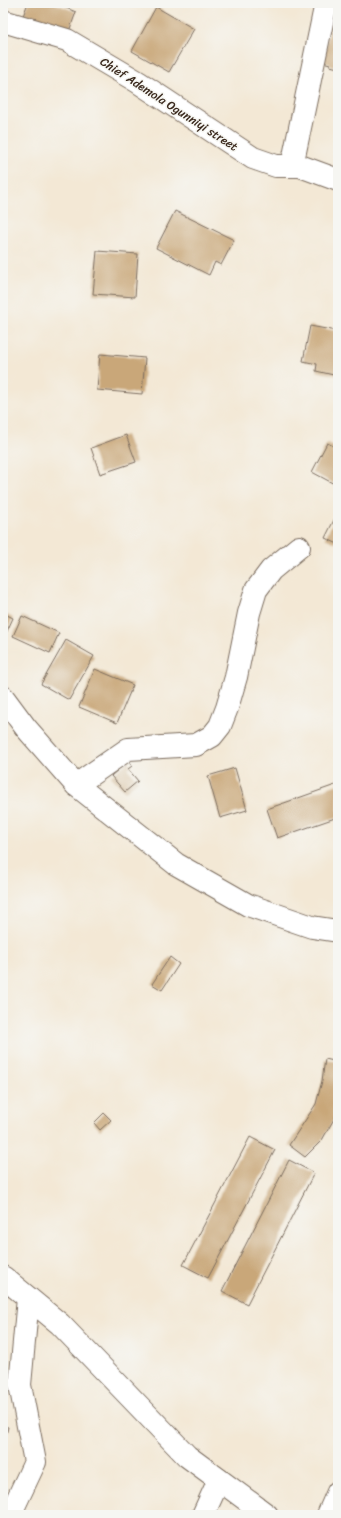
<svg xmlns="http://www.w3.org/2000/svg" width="341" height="1518" viewBox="0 0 341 1518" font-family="Sriracha,sans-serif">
<rect width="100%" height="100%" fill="#f6f6f2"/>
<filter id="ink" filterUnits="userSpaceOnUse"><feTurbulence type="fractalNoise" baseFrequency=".025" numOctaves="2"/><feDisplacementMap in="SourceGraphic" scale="8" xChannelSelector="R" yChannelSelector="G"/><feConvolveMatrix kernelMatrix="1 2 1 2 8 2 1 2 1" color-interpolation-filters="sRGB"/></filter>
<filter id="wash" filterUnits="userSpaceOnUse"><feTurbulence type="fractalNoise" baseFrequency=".012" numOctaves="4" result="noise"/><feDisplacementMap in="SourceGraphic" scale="16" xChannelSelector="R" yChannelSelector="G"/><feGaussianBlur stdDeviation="0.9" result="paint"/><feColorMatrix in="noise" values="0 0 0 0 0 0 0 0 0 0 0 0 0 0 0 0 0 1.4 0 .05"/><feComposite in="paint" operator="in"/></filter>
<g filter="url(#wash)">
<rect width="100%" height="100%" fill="#f3e8d5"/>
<g id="blocks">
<g fill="#c9a779">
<polygon points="28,3 54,3 76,12 68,34 23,16"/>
<polygon points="335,3 338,3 338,68 330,66 330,64 323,62"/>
<polygon points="156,7 194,29 169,72 132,51"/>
<polygon points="175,211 234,240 221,265 215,262 209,275 156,248"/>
<polygon points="97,251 138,254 135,297 93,294"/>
<polygon points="310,326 337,331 335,339 338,339 338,376 316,371 317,364 303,361"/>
<polygon points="100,354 145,358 142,394 97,390"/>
<polygon points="126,435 136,462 100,474 91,448"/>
<polygon points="327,443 338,448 338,486 312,472"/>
<polygon points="338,512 338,544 325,538"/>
<polygon points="3,613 13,618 3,640"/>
<polygon points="22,616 59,633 50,653 13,636"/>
<polygon points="66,640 94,656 69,700 41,684"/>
<polygon points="95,669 133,685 117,723 79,707"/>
<polygon points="128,761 132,766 128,769 138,781 125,792 111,776"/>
<polygon points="235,768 247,810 220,818 208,776"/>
<polygon points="338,784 338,817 277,838 267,809"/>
<polygon points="170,957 179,964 162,990 152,984"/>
<polygon points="325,1059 338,1062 338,1112 322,1140 305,1157 289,1145 316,1104 322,1081"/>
<polygon points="104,1113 111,1120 100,1130 94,1123"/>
<polygon points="250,1137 275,1150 208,1278 183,1265"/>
<polygon points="289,1160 314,1173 247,1304 222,1291"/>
<polygon points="3,1426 8,1427 4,1444 3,1444"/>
</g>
</g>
</g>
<g filter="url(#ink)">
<use href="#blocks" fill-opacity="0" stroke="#7b6c5e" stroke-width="1"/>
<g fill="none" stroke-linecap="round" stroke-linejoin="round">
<g stroke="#7b6c5e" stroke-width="24">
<g id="street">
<polyline points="3,21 67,40 138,82 253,158 276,166 300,166 338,180"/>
<polyline points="292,166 326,3"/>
<polyline points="3,697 26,728 76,785 176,864 248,905 312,927 338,931"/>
<polyline points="76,785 128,749 196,745 212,736 220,726 227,708 236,677 249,613 256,590 271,570 299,547"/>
<polyline points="3,1277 60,1324 187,1456 267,1515"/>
<polyline points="10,1515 35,1462 20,1385 28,1298"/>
<polyline points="203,1515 219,1480"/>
<polyline points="328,1515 338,1492"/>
</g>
</g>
<use href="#street" stroke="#fff" stroke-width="22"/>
</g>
</g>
<g text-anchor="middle" stroke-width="3" stroke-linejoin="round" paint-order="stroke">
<g font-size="12" fill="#3b2a1e" stroke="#f6f6f2">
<text transform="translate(169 104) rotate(33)" y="4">Chief Ademola Ogunniyi street</text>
</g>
</g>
<rect width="341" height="1518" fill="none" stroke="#f6f6f2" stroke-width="16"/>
</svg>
